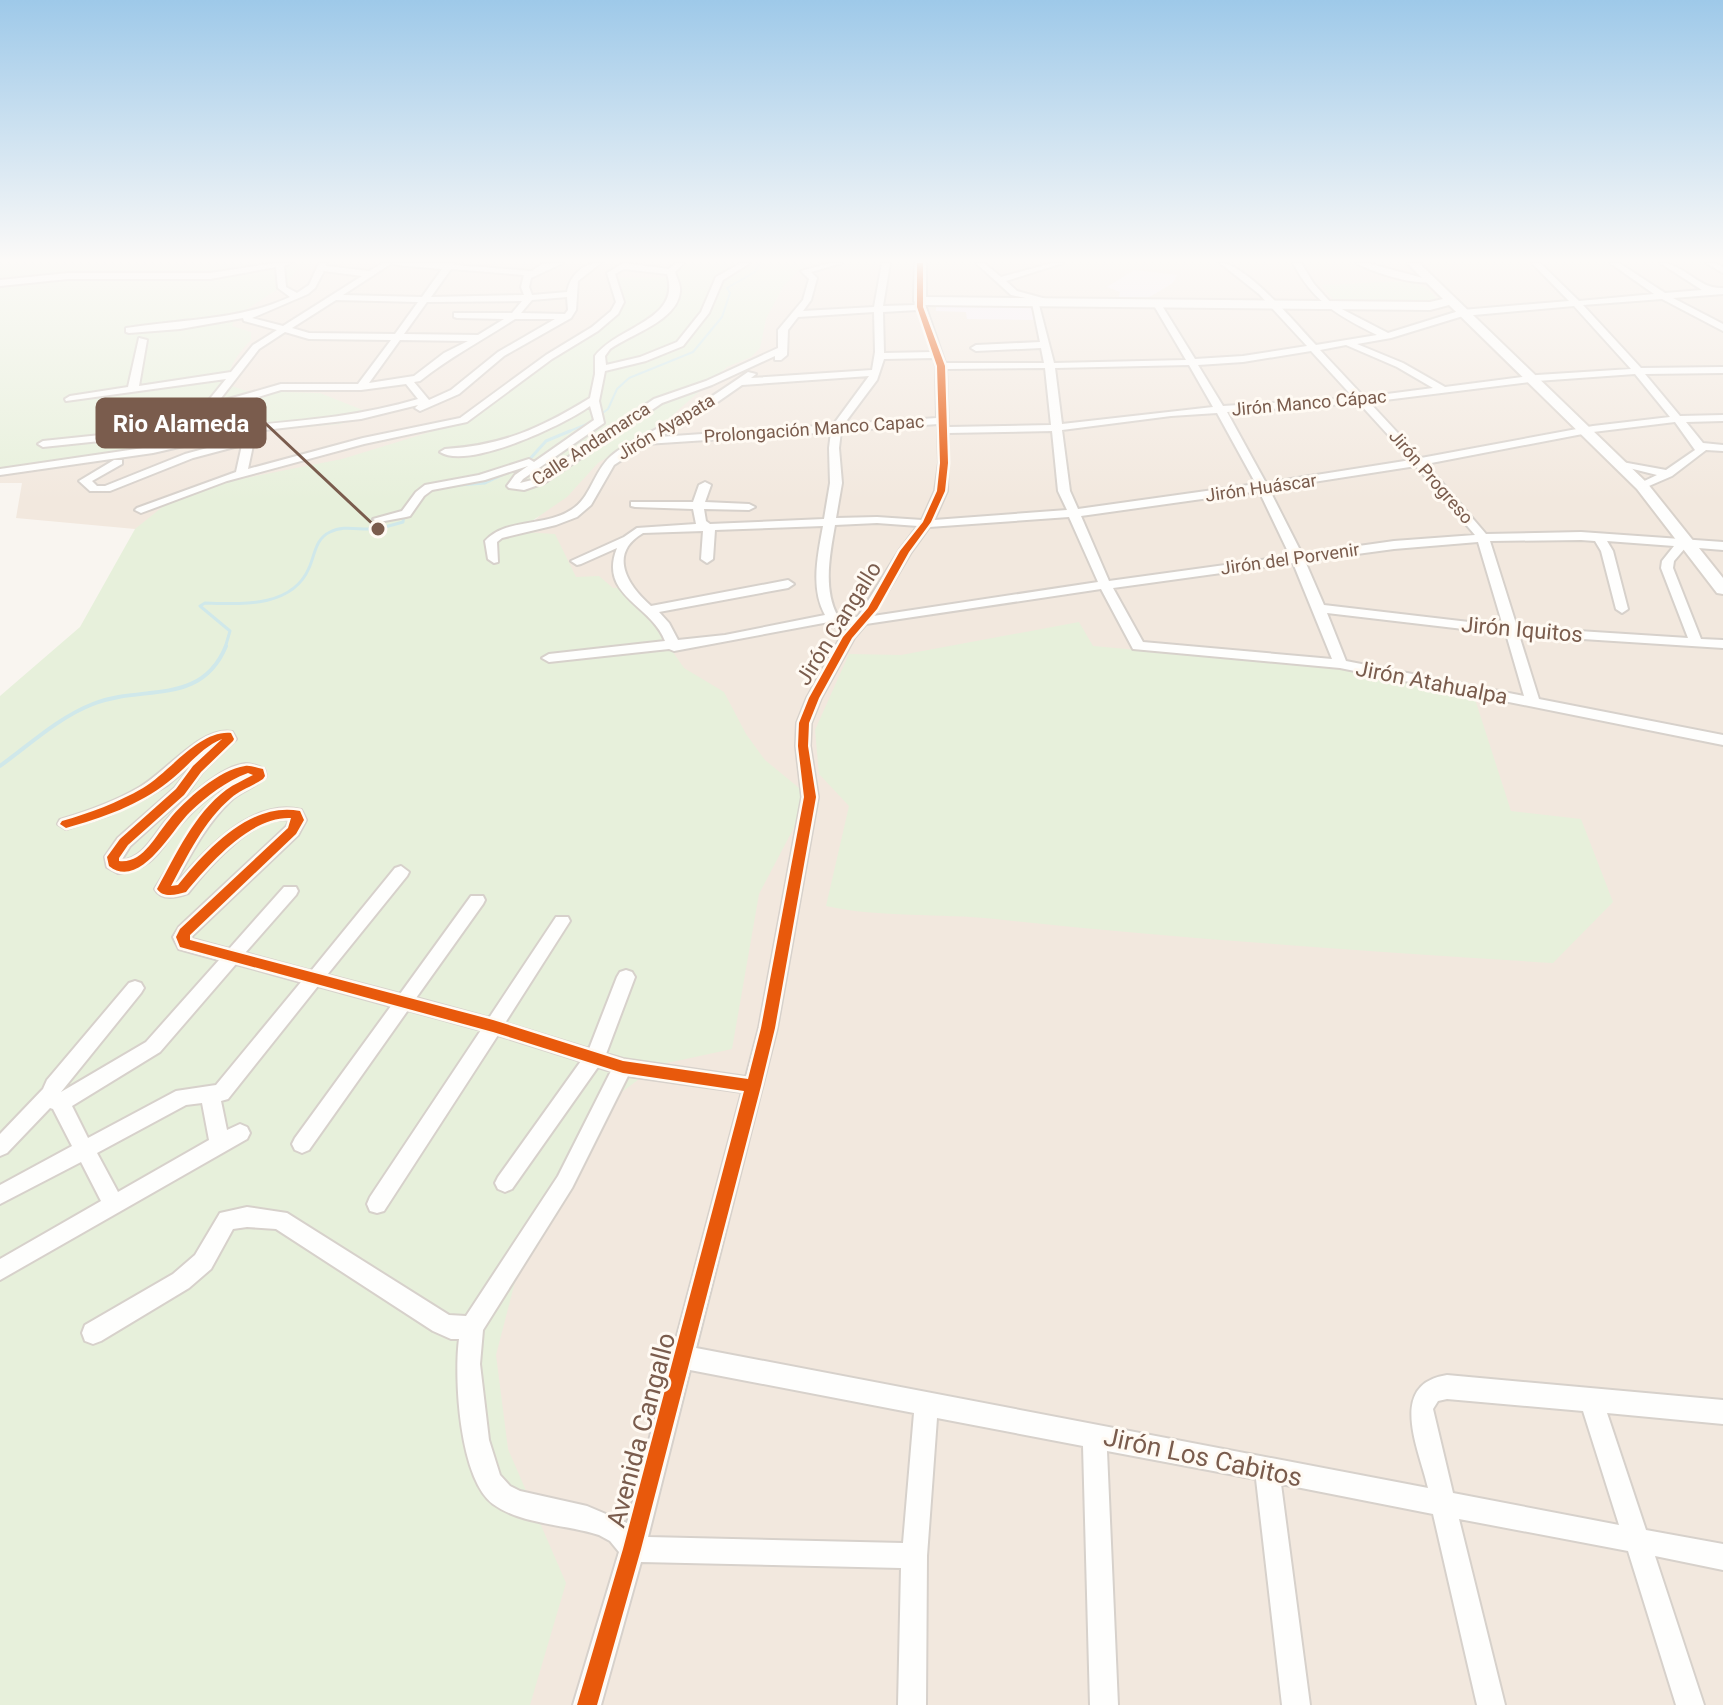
<svg xmlns="http://www.w3.org/2000/svg" width="1723" height="1705" viewBox="0 0 1723 1705" font-family="Roboto,sans-serif">
<rect width="100%" height="100%" fill="#f9f5f0"/>
<polygon fill="#f2e8de" points="98,263 1723,263 1723,1705 0,1705 523,532 539,516 160,567 135,529 16,518 22,483 0,483 0,457"/>
<g fill="#f6eef6">
<polygon points="1134,270 1177,275 1173,283 1141,302 1118,301 1120,292 1107,287"/>
<polygon points="936,304 1033,305 1037,320 967,319 966,312 936,311"/>
</g>
<g fill="#e7f0db">
<path d="M0,263H302L287,283L235,317L232,326L251,332V340C238,354 227,366 229,385L246,391L320,393L365,411L341,424L267,430L158,453L0,472Z"/>
<polygon points="686,263 820,263 804,266 784,285 766,319 760,348 751,357 727,367 667,420 598,463 567,497 532,521 524,532 555,534 576,577 599,576 613,588 628,587 684,668 724,692 746,734 765,760 810,797 759,894 732,1049 658,1065 607,1103 524,1247 496,1355 508,1449 566,1583 530,1705 0,1705 0,696 80,627 135,529 166,504 205,486 342,459 466,421 620,307 615,278 673,277"/>
<polygon points="1412,281 1429,290 1441,304 1337,304 1322,285"/>
<path d="M1079,622L1093,646L1340,668L1474,696L1511,811L1581,819L1613,902L1553,963C1367,951 1181,939 995,919C940,913 880,918 826,906L849,806L819,774L815,730L849,654L901,655Z"/>
</g>
<g fill="none" stroke-linecap="round" stroke-linejoin="round">
<polyline stroke="#d0e8ea" stroke-width="2" points="565,433 589,423 608,409 617,389 629,378 693,352 722,317 730,293 727,288 755,272 760,263"/>
<g stroke="#d0e8ea" stroke-width="3">
<polyline points="528,461 546,441 570,431"/>
<polyline points="446,486 485,483 521,466"/>
<path d="M225,648L230,631L200,606L205,603C241,604 292,608 309,568C315,555 315,539 330,532C343,525 359,530 373,529C383,528 393,525 403,522L404,513"/>
</g>
<path stroke="#d0e8ea" stroke-width="4" d="M0,766C29,745 59,717 93,704C143,684 201,707 226,646"/>
<g stroke="#d7d1cb" stroke-width="4">
<g id="street">
<path d="M276,263H292L284,266L286,287L297,293L309,285L319,263H327L326,266L369,271L383,263H392L343,295L422,297L442,269L397,265L393,263H455L454,265L532,271L542,264L563,263L531,278L529,287L532,295L567,292C570,275 584,262 601,263L578,281L576,310L571,318L504,356L459,394L420,411L415,408L418,405L361,419L256,431L248,469L363,438L460,418L546,355L592,327L611,311L616,302L607,273L623,263L669,269L676,263H684L675,272C677,279 681,285 680,292C677,321 631,334 610,349L605,356L606,365L640,357L677,342L701,312L716,277L741,263H750L723,280L709,313L683,346L646,361L605,371L599,401L604,423L523,479L520,483L536,479L654,399L706,381L778,348V330L803,300L809,279L801,271L830,263H842L811,272L817,278L811,300L803,311L874,307L882,263H890L883,306L917,305V299H923L945,363H1044L1041,348L976,351L971,348L976,345L1040,342L1032,303L1036,300L1011,295L976,263H984L1001,277L1052,263H1063L1006,281L1017,291L1050,300L1046,303L1038,301L1054,363L1186,360L1153,304L1157,301L1161,304L1195,359L1243,356L1307,346L1259,294L1220,263C1246,263 1297,325 1316,345L1377,335C1339,316 1313,302 1293,263H1301L1314,284L1332,304L1388,333L1462,310L1569,301L1532,263H1540L1579,301L1654,294L1610,263H1619L1665,293L1702,290L1660,263C1684,263 1699,290 1723,288V294L1673,298L1723,324V331L1662,299L1583,305L1641,368L1723,367V373L1645,374L1680,416L1723,415V421L1686,422L1703,443L1723,445V451L1706,450L1672,476L1642,489L1636,486L1638,484L1657,475L1617,465L1622,462L1666,470L1695,450L1675,422L1593,432L1426,464L1486,534L1581,532L1723,542V550L1686,547L1674,561L1673,568L1701,639L1723,640V648L1519,635L1539,699L1723,735V745L1340,668L1133,649L1101,589L866,624L854,638L821,698L811,723L810,746L818,797L777,1028L696,1348L1428,1488C1419,1449 1387,1384 1447,1375L1723,1400V1424L1607,1413L1646,1530L1723,1544V1570L1655,1556L1704,1705H1676L1628,1551L1459,1519L1505,1705H1477L1433,1514L1281,1484L1310,1705H1282L1256,1479L1107,1451L1118,1705H1090L1083,1446L937,1418L927,1556L926,1705H898L901,1568L641,1562L601,1705H573L619,1552L610,1541L599,1535C565,1524 522,1525 493,1504C459,1478 454,1377 459,1339H451L433,1331L276,1229L247,1227L233,1229L211,1269L189,1288L101,1341L93,1344L85,1341L82,1333L85,1325L173,1274L195,1255L220,1213L247,1207L287,1213L449,1315L466,1316L558,1176L611,1071L598,1067L512,1189L505,1192L498,1189L495,1183L498,1177L581,1061L498,1035L384,1211L377,1213L370,1211L367,1204L370,1197L481,1030L408,1010L309,1150L302,1153L295,1150L292,1144L295,1138L391,1006L318,986L228,1099L221,1101L227,1130L240,1124L247,1127L250,1133L247,1139L0,1280V1259L101,1201L81,1162L0,1204V1185L72,1146L53,1109L50,1108L7,1153L0,1156V1134L43,1089L47,1080L129,983L135,981L141,983L144,988L141,993L61,1092L146,1042L219,960L179,949L173,937L179,927L286,827L290,820C256,812 207,868 188,893C177,897 162,901 155,889L202,812L225,789L250,775L248,774C224,784 203,800 185,819C161,844 157,869 118,873L107,867L105,857L118,838L175,788L192,766L216,743L167,785L145,798L109,815L66,829L58,824L60,820C87,812 113,803 137,789C165,774 201,726 232,732L236,739L202,772L185,796L130,846L121,861C143,859 153,837 166,821C181,803 221,766 246,764C252,764 259,767 264,769L266,776C257,787 241,790 230,801C206,824 190,855 174,884C182,879 189,869 196,862C222,834 261,800 301,810L306,820L298,835L191,937L192,939L229,949L284,887H296L298,891L296,895L245,953L311,971L395,868L401,866L409,872L407,876L327,975L400,994L471,896H483L485,900L483,904L416,998L489,1018L556,917H568L570,921L505,1023L589,1049L617,977L620,972L626,970L632,972L635,977L606,1054L623,1059L746,1077L759,1028L802,797L796,746L797,723L807,698L841,637L852,624L843,623V628L838,629L829,622L674,651L669,649L549,662L542,658L549,654L665,641C651,604 598,596 617,548L581,564L577,565L571,561L624,537L637,528L696,524L693,509L635,507L631,506V502H693L699,485L705,482L711,485L705,502L749,504L755,507L749,510L704,509L706,521L710,524L824,519L830,483L829,448L831,432L646,444L614,465L591,505L577,517L556,525L502,538L497,542L498,562L494,563L488,559L485,541C506,518 545,527 571,510C591,498 593,472 611,456C627,442 651,433 669,422C697,407 722,390 748,372L756,374L751,378L872,370L875,352L874,312L798,317L788,330L787,355L781,360H775V356L712,385L662,403L544,483L524,490L509,488L507,486L515,475L528,466L485,480L432,490L424,496L410,516L406,517L379,522L373,519L402,511L416,492L425,485L479,475L529,459L534,462L594,420L590,406C564,425 468,470 440,452L445,449C504,445 541,428 590,398L595,374V356C618,326 682,320 667,274L624,269L615,274L624,302L618,314L598,331L552,359L467,422L364,444L227,481L141,513L135,510L137,508L236,472L242,445L193,458L110,491H90L79,481L114,460H122V464L92,481L97,486H105L185,454L244,438L245,432L153,453L0,475V469L150,447L167,434L43,447L38,444L43,441L177,427L204,406L226,379L66,401L65,399L70,396L128,387L139,338L147,340L139,386L231,372L253,345L277,330L244,321L243,318L180,329L129,333L126,332V328C181,319 238,321 290,297L278,288L276,267L210,279H68L0,286V280L68,273H210ZM451,269L524,275L521,287L524,295L431,297ZM324,271L362,276L283,326L252,318L308,294L315,288ZM567,297L568,310L565,314L521,313L532,300ZM336,300L418,302L395,334L309,333L292,328ZM522,301L512,313H454V317L457,318L504,319L478,335L404,334L427,302ZM1574,306L1631,369L1537,375L1445,387L1403,363L1357,344L1391,338L1463,316ZM918,310L932,352L884,353L883,312ZM515,319H555L498,352L451,390L429,400L414,382L420,381C450,357 483,340 515,319ZM285,332L309,339L391,340L358,384H281L218,402L259,349ZM400,340L468,341L444,353L414,376L369,383ZM1346,345L1397,367L1433,388L1364,397L1320,350ZM1311,351L1354,398L1223,406L1198,365L1243,362ZM934,358L936,366L937,418L844,424L877,380L884,359ZM1189,365L1213,407L1062,424L1055,368ZM1045,368L1051,425L948,427L946,369ZM1635,374L1670,417L1593,426L1421,458L1369,402L1537,381ZM869,376L833,425L659,437L706,410L742,385ZM406,384L418,399C365,415 310,420 255,425L248,400L281,390H361ZM239,402L245,426L171,441L212,410ZM1359,403L1411,460L1266,483L1227,412ZM1217,413L1256,484L1078,509L1070,491L1062,430L1171,416ZM938,424L939,463L935,491L922,520L877,517L836,518L842,483L839,448L841,431ZM1052,431L1058,491L1067,510L934,520L947,491L948,433ZM1416,466L1475,535L1394,541L1302,554L1269,489ZM1259,491L1290,556L1109,581L1081,516ZM1069,517L1098,582L873,616L911,552L929,527ZM877,523L918,526L899,551L858,617L837,615C823,588 830,554 835,525ZM823,526C818,554 810,588 825,615L725,635L678,640L669,623L659,612L788,588L794,584L788,580L651,606C628,586 607,554 643,533L703,531L701,559L707,563L713,559L715,530ZM1581,540L1595,541L1601,551L1616,609L1622,613L1628,609L1613,551L1607,541L1674,546L1662,561L1661,568L1688,638L1517,627L1490,541ZM1478,542L1503,626L1324,605L1305,561L1394,549ZM1293,563L1332,659L1143,642L1113,588ZM1327,613L1506,634L1524,696L1346,661ZM236,964L301,982L216,1085L176,1091L88,1138L72,1106L160,1052ZM628,1076L742,1092L627,1523L587,1506L520,1491L510,1486L500,1475L489,1440L480,1364L483,1330L572,1188ZM202,1103L209,1140L118,1192L97,1153L186,1105ZM690,1370L914,1413L903,1543L648,1537ZM1447,1399L1583,1411L1619,1525L1453,1493L1433,1409L1438,1401Z"/>
<path d="M1356,263H1367L1434,281C1418,287 1372,272 1356,263Z"/>
<polygon points="1706,263 1715,263 1723,267 1723,273"/>
</g>
</g>
<g stroke="#d9d2cb" stroke-width="4">
<polygon id="secondary" points="915,263 926,263 926,297 1430,302 1443,299 1407,263 1419,263 1647,483 1723,578 1723,594 1717,593 1637,489 1449,305 1430,310 920,305 914,301"/>
</g>
<use href="#street" fill="#fefefd" fill-rule="evenodd"/>
<use href="#secondary" fill="#fefefd" fill-rule="evenodd"/>
<g stroke="#fffaf3" stroke-width="5">
<path id="cycleway" d="M917,263H923V307L945,366L948,463L945,491L931,522L909,552L877,609L852,638L819,698L809,723L808,746L816,797L775,1028L761,1086L641,1549L597,1705H577L623,1549L744,1091L623,1073L493,1032L180,947L176,937L180,929L288,828L291,818C251,816 210,863 186,892C176,895 163,898 157,889C176,855 194,814 226,790C234,784 244,780 253,775L248,773C226,781 207,796 190,812C172,829 140,891 109,866L107,857L120,839L176,789L193,766L222,739C200,748 187,768 168,782C139,805 102,818 66,828L60,824L62,821C90,813 117,803 143,788C170,772 199,730 231,733L234,739L233,741L201,772L184,795L128,845L119,858V861C143,864 155,836 169,820C184,801 220,769 245,766C250,765 257,768 263,769L265,776L263,779C253,786 240,790 231,798C204,821 188,855 171,886L178,885C206,850 251,801 300,811L304,820L296,834L190,935V940L493,1020L623,1061L748,1079L761,1028L804,797L798,746L799,723L809,698L843,637L868,608L900,551L923,522L937,491L940,463L937,366L917,307Z"/>
</g>
<use href="#cycleway" fill="#e8590c" fill-rule="evenodd"/>
</g>
<linearGradient id="sky" x2="0" y2="1"><stop stop-color="#9ec9e9"/><stop offset="0.52" stop-color="#fcfaf8"/><stop offset="1" stop-color="#fcfaf8" stop-opacity="0"/></linearGradient>
<rect width="1723" height="501" fill="url(#sky)"/>
<g text-anchor="middle" stroke-width="6" stroke-linejoin="round" paint-order="stroke">
<g font-size="18" fill="#7a5c4d" stroke="#fffaf3">
<text transform="translate(1309 403) rotate(-5)" y="6">Jirón Manco Cápac</text>
<text transform="translate(666 427) rotate(-31)" y="6">Jirón Ayapata</text>
<text transform="translate(814 429) rotate(-4)" y="6">Prolongación Manco Capac</text>
<text transform="translate(591 444) rotate(-33)" y="6">Calle Andamarca</text>
<text transform="translate(1431 477) rotate(49)" y="6">Jirón Progreso</text>
<text transform="translate(1261 488) rotate(-8)" y="6">Jirón Huáscar</text>
<text transform="translate(1290 559) rotate(-8)" y="6">Jirón del Porvenir</text>
</g>
<g font-size="22" fill="#7a5c4d" stroke="#fffaf3">
<text transform="translate(838 623) rotate(-58)" y="8">Jirón Cangallo</text>
<text transform="translate(1522 629) rotate(5)" y="8">Jirón Iquitos</text>
<text transform="translate(1432 682) rotate(11)" y="8">Jirón Atahualpa</text>
</g>
<g font-size="26" fill="#7a5c4d" stroke="#fffaf3">
<text transform="translate(641 1430) rotate(-75)" y="9">Avenida Cangallo</text>
<text transform="translate(1203 1457) rotate(12)" y="9">Jirón Los Cabitos</text>
</g>
</g>
<path fill="none" stroke="#7a5c4d" stroke-width="3" d="M378 529L265 423"/>
<circle fill="#7a5c4d" stroke="#fffaf3" stroke-width="3" cx="378" cy="529" r="8"/>
<rect fill="#7a5c4d" stroke="#7a5c4d" stroke-width="3" x="97" y="399" width="168" height="48" rx="8"/>
<g font-size="24" text-anchor="middle" font-weight="bold" fill="#fff">
<text x="181" y="432">Rio Alameda</text>
</g>
</svg>
